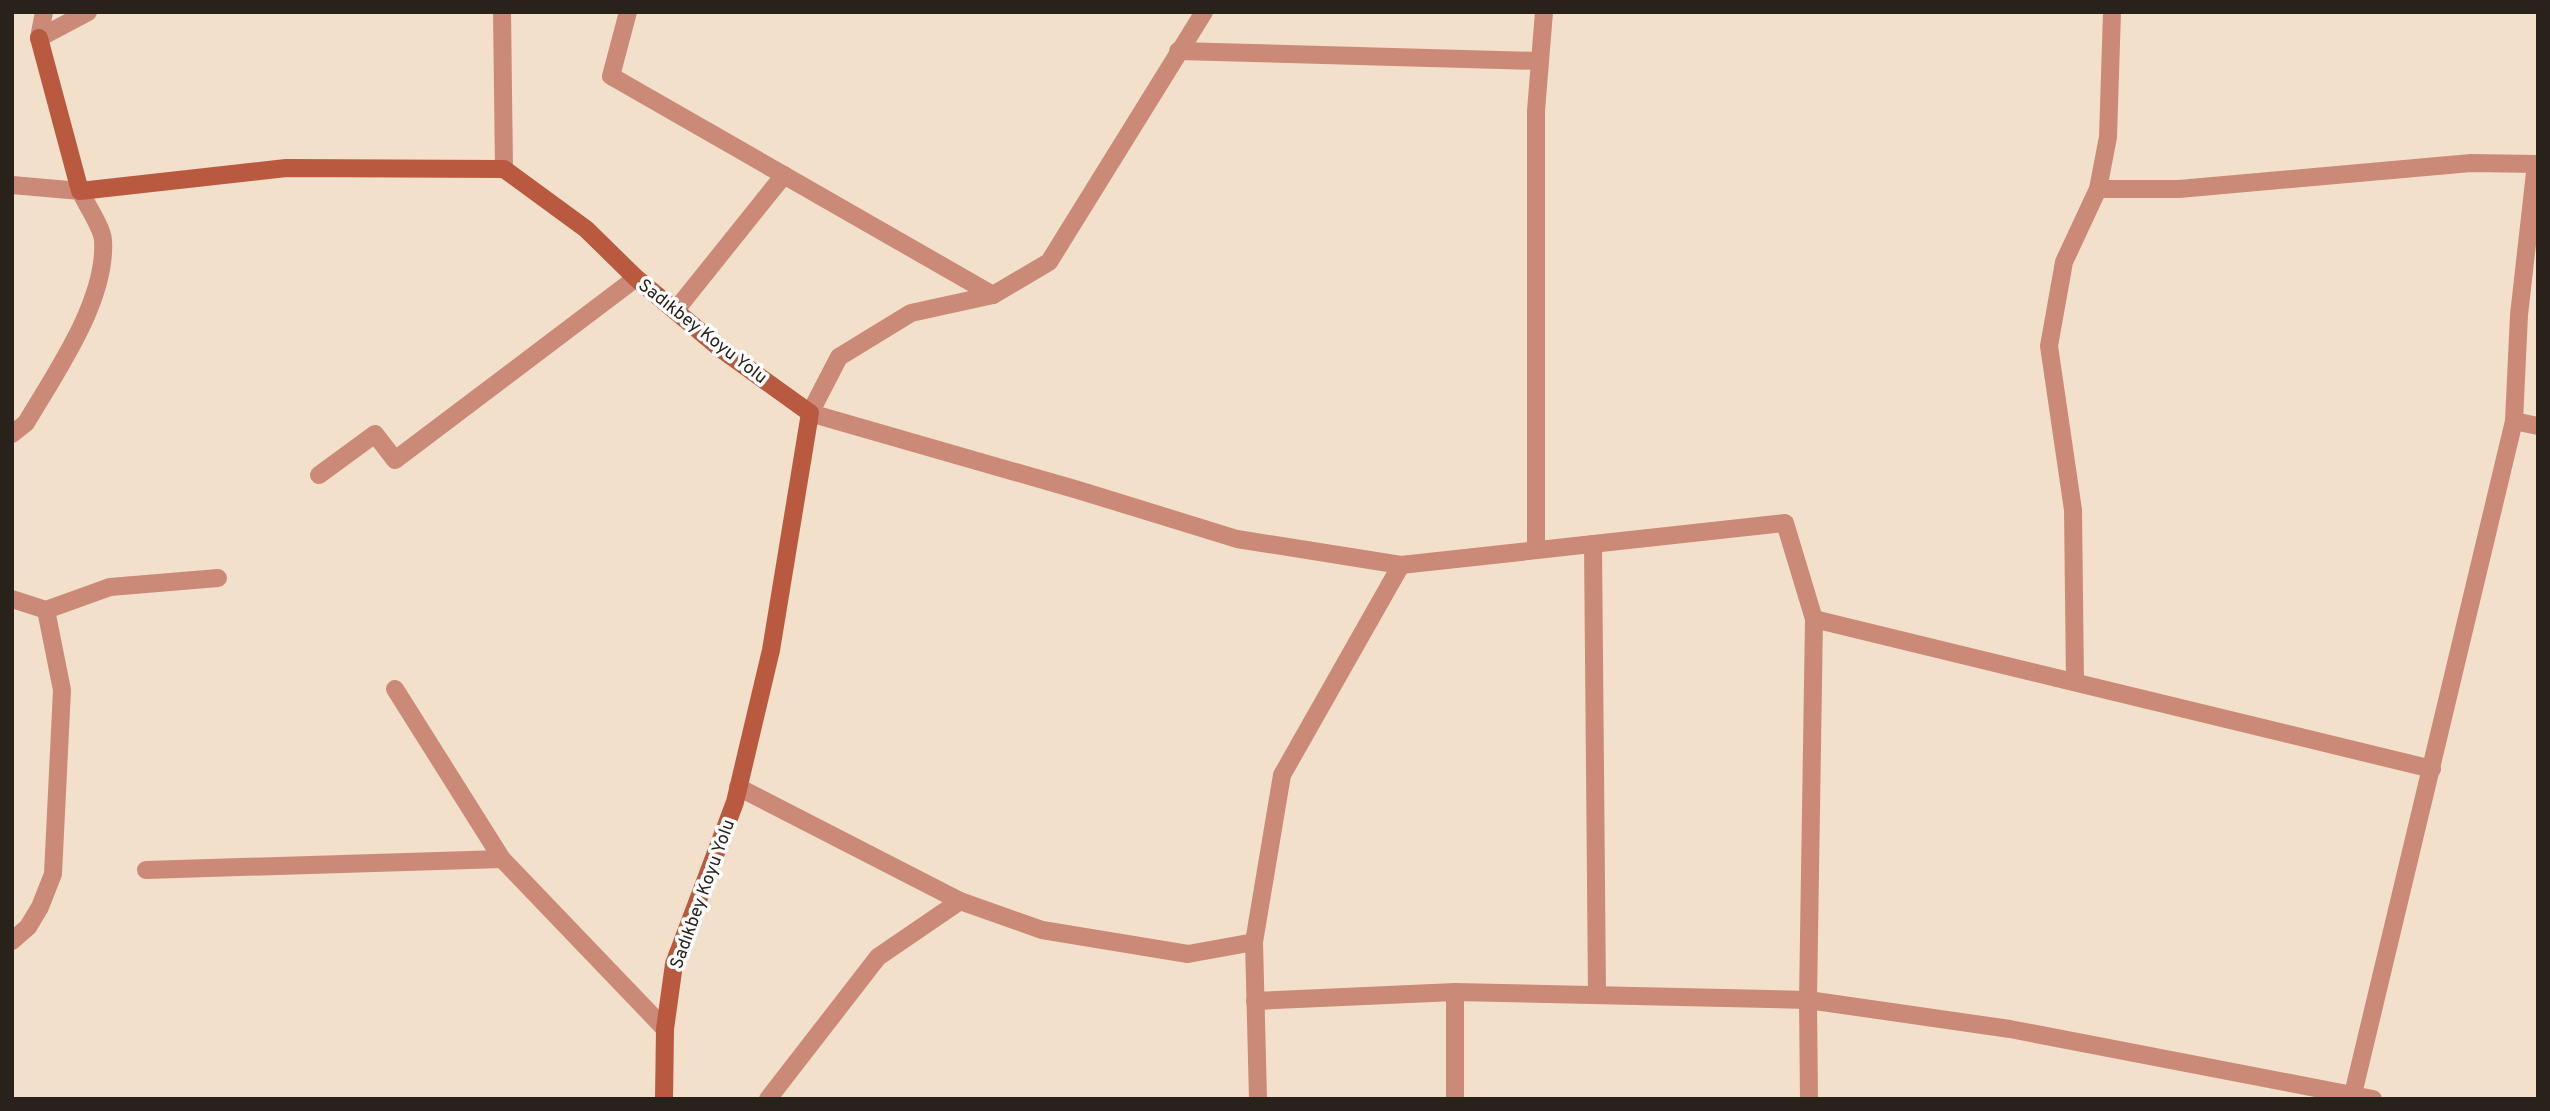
<svg xmlns="http://www.w3.org/2000/svg" width="2550" height="1111" viewBox="0 0 2550 1111" font-family="Overpass,sans-serif">
<rect width="100%" height="100%" fill="#f3e0ca"/>
<g fill="none" stroke-linecap="round" stroke-linejoin="round">
<g stroke="#cb8a77" stroke-width="18">
<polyline points="502,12 504,169"/>
<polyline points="628,12 611,76 993,295"/>
<polyline points="1204,12 1049,262 993,295 911,313 839,357 810,413 1078,490 1237,539 1401,565 1785,523 1814,619 1808,1000 1809,1099"/>
<polyline points="39,38 88,12"/>
<polyline points="39,38 44,12"/>
<polyline points="1178,51 1539,61"/>
<path d="M12,185L80,191C86,204 102,227 103,240C107,300 56,372 26,423L12,434"/>
<polyline points="2098,189 2179,189 2471,163 2538,164"/>
<polyline points="675,311 784,175"/>
<polyline points="2514,421 2538,426"/>
<polyline points="319,475 375,434 395,460 636,278"/>
<polyline points="1593,544 1597,995"/>
<polyline points="1536,550 1536,111 1544,12"/>
<polyline points="12,599 46,610 110,587 218,578"/>
<polyline points="1814,619 2432,769"/>
<polyline points="2075,682 2073,510 2049,346 2064,262 2098,189 2108,137 2112,12"/>
<polyline points="395,689 502,859 665,1029"/>
<polyline points="738,787 960,901 1042,930 1188,954 1254,942"/>
<polyline points="146,870 502,859"/>
<polyline points="12,941 28,927 40,907 53,874 62,690 46,610"/>
<polyline points="1255,1001 1455,992 1808,1000 2010,1029 2373,1099"/>
<polyline points="2353,1094 2514,421 2519,315 2536,164"/>
<polyline points="768,1099 878,957 960,901"/>
<polyline points="1258,1099 1254,942 1282,775 1401,565"/>
<polyline points="1455,1099 1455,992"/>
</g>
<polyline stroke="#b95a40" stroke-width="18" points="39,38 80,191 286,168 504,169 586,229 636,278 721,349 810,413 771,650 735,802 674,964 665,1029 664,1099"/>
</g>
<g text-anchor="middle" stroke-width="7" stroke-linejoin="round" paint-order="stroke">
<g font-size="18" fill="#29221a" stroke="#fff">
<text transform="translate(703 331) rotate(38)" y="6">Sadıkbey Koyu Yolu</text>
<text transform="translate(702 894) rotate(-70)" y="6">Sadıkbey Koyu Yolu</text>
</g>
</g>
<rect width="2550" height="1111" fill="none" stroke="#29221a" stroke-width="28"/>
</svg>
